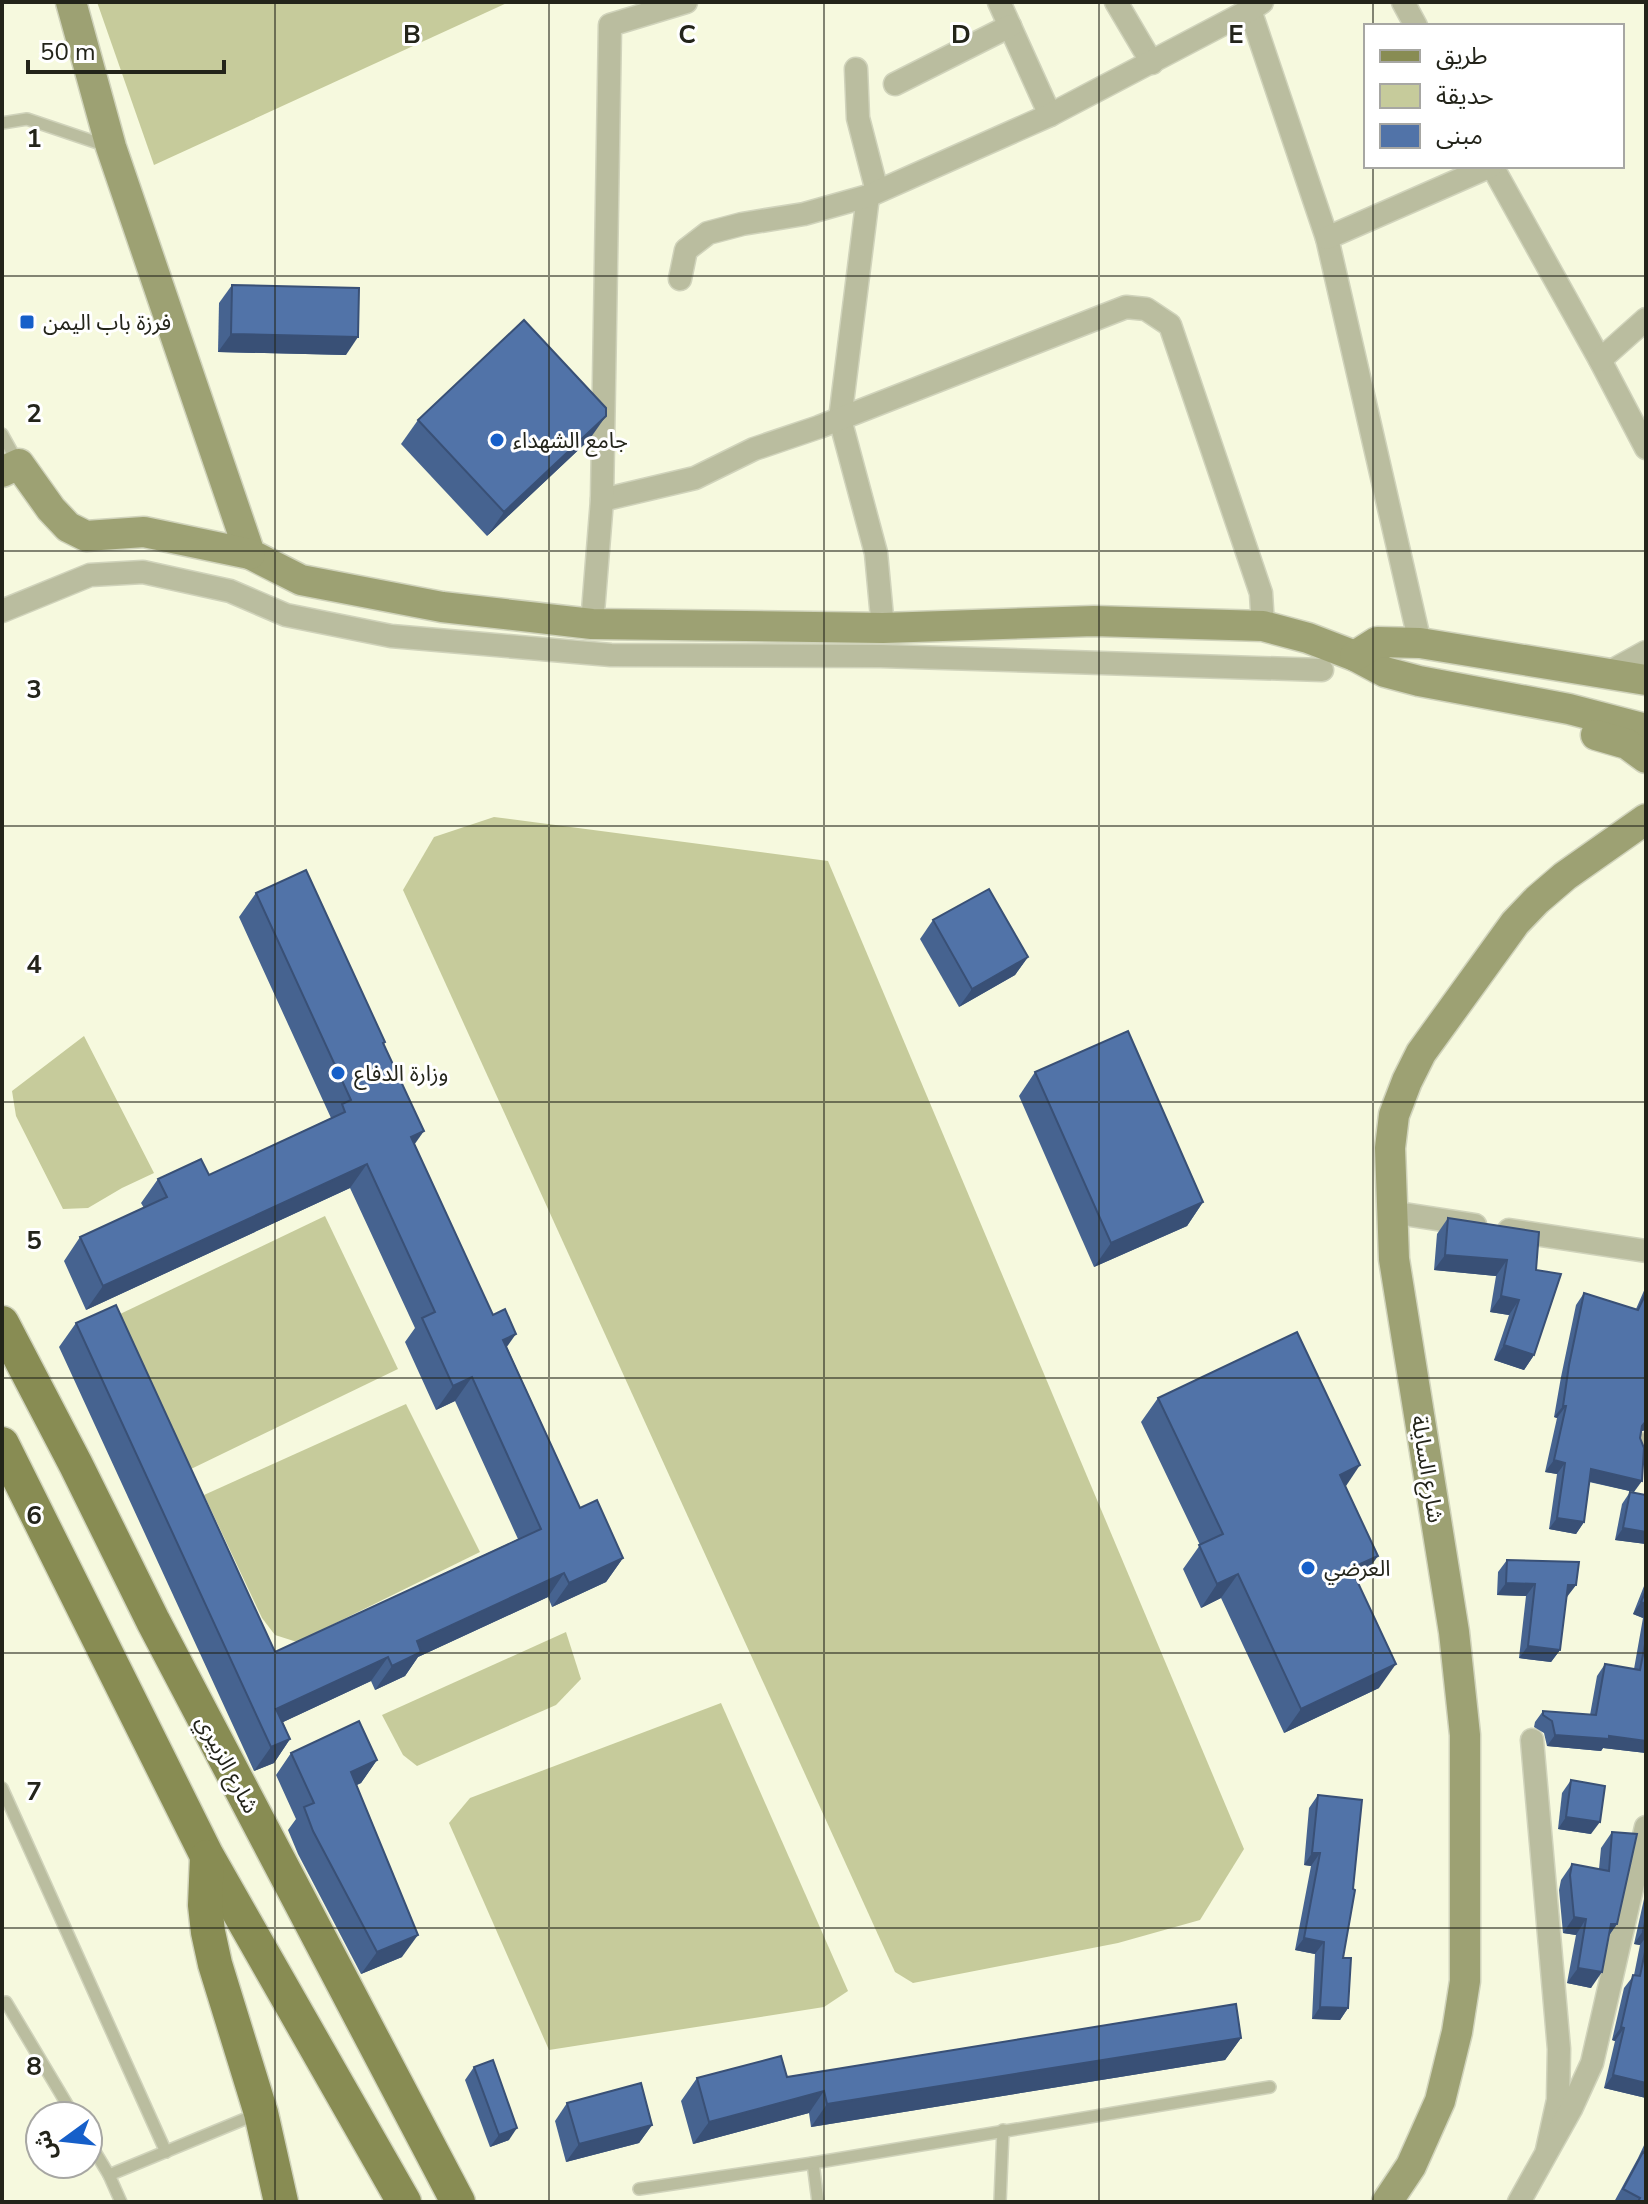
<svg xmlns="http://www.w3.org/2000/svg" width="1648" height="2204" viewBox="0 0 1648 2204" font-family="'Nunito Sans','Noto Sans Arabic',sans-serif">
<rect width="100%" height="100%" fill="#f6f9de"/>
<g fill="#c6cb9b">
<polygon points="97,2 509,2 154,165"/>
<polygon points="494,817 828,861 1244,1849 1200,1920 1118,1943 913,1983 895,1972 403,890 434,837"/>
<polygon points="84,1036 154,1173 122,1188 88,1208 63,1209 16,1116 12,1091"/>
<polygon points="325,1216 398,1369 191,1469 118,1315"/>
<polygon points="406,1404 480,1552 297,1642 275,1635 262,1618 204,1495"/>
<polygon points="566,1632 581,1679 556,1705 417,1766 403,1755 382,1715"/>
<polygon points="721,1703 848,1991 824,2007 549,2050 449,1823 470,1798"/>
</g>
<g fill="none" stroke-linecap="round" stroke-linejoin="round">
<g stroke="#d0d3bb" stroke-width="14">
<g id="lane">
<polyline points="2,123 27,119 107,146"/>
<polyline points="2,434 17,461"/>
<polyline points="2,1788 166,2152"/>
<polyline points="2,2004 6,2002 74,2116"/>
<polyline points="88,2140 109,2175 121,2202"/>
<polyline points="813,2163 818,2202"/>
<polyline points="109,2175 257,2114"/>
<polyline points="639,2189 813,2163 1270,2087"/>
<polyline points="1000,2202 1003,2130"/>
</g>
</g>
<g stroke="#d0d3bb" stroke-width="25">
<g id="street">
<polyline points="999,2 1050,115"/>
<polyline points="1116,2 1152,63"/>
<polyline points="1403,2 1416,26"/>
<polyline points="1250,10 1327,238 1420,643"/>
<polyline points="856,69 858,118 877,191"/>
<polyline points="895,84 1010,26"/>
<polyline points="1492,166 1600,360 1646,448"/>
<polyline points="868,196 840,419 876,553 883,628"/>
<polyline points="1327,238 1491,166"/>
<polyline points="680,279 686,250 708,233 742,224 804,214 868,196 1050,115 1250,10 1262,2"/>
<polyline points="1600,360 1646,319"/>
<polyline points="602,500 695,478 754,449 819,427 1126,307 1146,309 1170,325 1261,593 1263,626"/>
<polyline points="2,611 90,575 143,572 230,591 286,615 391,636 611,655 881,656 1322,670"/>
<polyline points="592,624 602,500 610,25 686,2"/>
<polyline points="1606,674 1646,652"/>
<polyline points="1391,1212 1475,1225"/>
<polyline points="1509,1230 1646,1251"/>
<polyline points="1646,1444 1646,1450"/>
<polyline points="1532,1740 1559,2049 1558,2100 1547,2150"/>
<polyline points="1519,2202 1571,2109 1592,2063 1646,1827"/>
</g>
</g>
<g stroke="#d0d3bb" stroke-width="33">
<g id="secondary">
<polyline points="71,2 111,147 250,554 301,580 442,607 592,624 883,628 1094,621 1263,626 1308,638 1355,656 1385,672 1419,681 1569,709 1646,729"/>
<polyline points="2,472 19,464 51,509 68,527 86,536 144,532 250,554"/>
<polyline points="1355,656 1377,642 1420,643 1646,680"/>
<polyline points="1596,735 1627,744 1646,758"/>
<polyline points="1387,2202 1411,2166 1440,2101 1457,2032 1465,1981 1465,1735 1454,1632 1394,1259 1390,1148 1394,1115 1407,1081 1421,1053 1515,923 1537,900 1565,876 1646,819"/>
</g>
</g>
<g stroke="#d0d3bb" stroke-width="37">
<g id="primary">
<polyline points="2,1323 76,1465 153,1621 458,2202"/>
<polyline points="2,1444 207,1856 404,2202"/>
<polyline points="207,1857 205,1905 208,1932 215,1964 261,2113 281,2202"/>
</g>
</g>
<use href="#lane" stroke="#babd9f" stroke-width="11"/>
<use href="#street" stroke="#babd9f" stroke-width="22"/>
<use href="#secondary" stroke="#9da173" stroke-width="30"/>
<use href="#primary" stroke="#888c53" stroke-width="34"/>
</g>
<g fill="#466390">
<polygon points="232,285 346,355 218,352 219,303"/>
<polygon points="418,420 589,440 487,536 401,444"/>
<polygon points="256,893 385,1042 384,1044 415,1145 580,1508 623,1558 606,1582 552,1607 548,1597 418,1657 405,1676 375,1690 371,1681 283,1722 290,1739 274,1763 254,1771 59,1347 76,1323 275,1652 518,1539 455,1401 436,1410 405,1342 415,1328 350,1188 86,1310 64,1261 80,1237 144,1208 141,1203 158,1179 209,1175 331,1118 239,917"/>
<polygon points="933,920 1028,957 1015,975 959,1007 920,939"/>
<polygon points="1035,1072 1203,1202 1187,1226 1094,1267 1019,1096"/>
<polygon points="1448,1218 1536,1270 1534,1355 1524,1370 1494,1360 1509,1315 1490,1312 1496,1276 1434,1270 1437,1234"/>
<polygon points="1646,1286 1646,1430 1641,1431 1634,1492 1589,1482 1584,1522 1576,1534 1549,1529 1557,1474 1545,1472 1557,1418 1554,1417 1561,1377 1576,1305 1584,1293 1636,1309"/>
<polygon points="1158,1398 1345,1487 1361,1580 1357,1581 1379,1688 1284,1733 1221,1598 1201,1608 1183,1569 1200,1545 1141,1422"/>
<polygon points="1630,1492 1646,1544 1615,1540 1622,1504"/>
<polygon points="1507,1560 1576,1585 1566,1597 1560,1650 1551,1662 1519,1658 1526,1596 1497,1595 1498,1572"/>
<polygon points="1646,1581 1646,1753 1603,1748 1601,1751 1547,1746 1544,1733 1534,1727 1535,1722 1543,1711 1590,1715 1597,1676 1605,1664 1634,1669 1643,1618 1633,1614"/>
<polygon points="291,1753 377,1760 361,1783 357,1785 402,1957 361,1974 298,1854 288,1830 296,1819 276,1775"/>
<polygon points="1571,1780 1591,1834 1558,1829 1562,1793"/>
<polygon points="1318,1795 1343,1958 1348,2008 1340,2020 1312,2019 1315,1954 1295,1950 1311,1866 1304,1865 1309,1808"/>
<polygon points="1612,1832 1617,1924 1609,1935 1591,1988 1567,1983 1576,1935 1563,1933 1559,1890 1561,1880 1572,1864 1599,1869 1601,1848"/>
<polygon points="1646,1890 1646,2098 1604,2088 1615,2041 1612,2040 1624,1988 1634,1975 1640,1945 1634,1944"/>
<polygon points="1241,2038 1225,2060 811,2127 809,2113 693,2144 681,2101 697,2078 787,2077"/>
<polygon points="474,2067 509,2140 490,2147 465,2080"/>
<polygon points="567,2103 652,2125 639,2143 566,2162 555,2121"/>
<polygon points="1646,2141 1646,2202 1614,2202 1638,2158"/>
</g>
<g fill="#395076">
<polygon points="231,334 358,337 346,355 218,352"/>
<polygon points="606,416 589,440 487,536 504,512"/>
<polygon points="1028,957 1015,975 959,1007 972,989"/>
<polygon points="424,1131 407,1155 411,1137"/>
<polygon points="367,1164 350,1188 86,1310 103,1286"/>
<polygon points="1203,1202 1187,1226 1094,1267 1111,1243"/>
<polygon points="1445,1255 1507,1260 1496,1276 1434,1270"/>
<polygon points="1501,1296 1519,1300 1509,1315 1490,1312"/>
<polygon points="516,1334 499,1358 503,1340"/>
<polygon points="1504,1345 1534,1355 1524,1370 1494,1360"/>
<polygon points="472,1377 455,1401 436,1410 453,1386"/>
<polygon points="1563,1406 1566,1406 1557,1418 1554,1417"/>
<polygon points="1646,1421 1646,1430 1638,1432 1634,1438"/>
<polygon points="1554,1460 1565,1463 1557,1474 1545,1472"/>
<polygon points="1360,1465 1344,1489 1340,1475"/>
<polygon points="1591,1469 1642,1481 1634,1492 1583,1480"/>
<polygon points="1557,1518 1584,1522 1576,1534 1549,1529"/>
<polygon points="1623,1528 1646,1532 1646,1544 1615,1540"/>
<polygon points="1378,1556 1361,1580 1334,1592 1351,1568"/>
<polygon points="623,1558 606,1582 552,1607 569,1583"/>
<polygon points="564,1573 548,1597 418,1657 405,1676 375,1690 392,1666 417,1641"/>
<polygon points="1238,1574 1221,1598 1201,1608 1217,1584"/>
<polygon points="1506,1583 1535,1584 1526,1596 1497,1595"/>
<polygon points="1568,1585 1576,1585 1567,1597 1559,1597"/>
<polygon points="1641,1602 1646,1604 1646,1615 1643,1618 1633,1614"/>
<polygon points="1528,1646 1560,1650 1551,1662 1519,1658"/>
<polygon points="388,1657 371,1681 264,1731 276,1709"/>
<polygon points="1396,1664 1379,1688 1284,1733 1301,1709"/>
<polygon points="1555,1735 1609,1736 1646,1741 1646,1753 1603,1748 1601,1751 1547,1746"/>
<polygon points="290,1739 274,1763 254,1771 271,1747"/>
<polygon points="377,1760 361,1783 336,1794 351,1772"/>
<polygon points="1566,1817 1600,1822 1591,1834 1558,1829"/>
<polygon points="1312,1853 1320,1853 1311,1866 1304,1865"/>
<polygon points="1574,1917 1586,1919 1576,1935 1563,1933"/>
<polygon points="1611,1924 1617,1924 1606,1940"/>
<polygon points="1643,1931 1646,1932 1646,1937 1640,1945 1634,1944"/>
<polygon points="418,1935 402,1957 361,1974 377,1952"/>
<polygon points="1304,1938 1324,1942 1315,1954 1295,1950"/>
<polygon points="1578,1968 1602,1972 1591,1988 1567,1983"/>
<polygon points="1320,2007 1348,2008 1340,2020 1312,2019"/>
<polygon points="1621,2027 1624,2028 1615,2041 1612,2040"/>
<polygon points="1241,2038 1225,2060 811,2127 827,2104"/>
<polygon points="1613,2075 1646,2083 1646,2098 1604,2088"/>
<polygon points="824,2091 809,2113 693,2144 709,2122"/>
<polygon points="652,2125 639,2143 566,2162 579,2144"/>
<polygon points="517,2128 509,2140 490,2147 499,2135"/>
</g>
<g fill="#5173a8" stroke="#395076" stroke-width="2">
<polygon points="232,285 359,288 358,337 231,334"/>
<polygon points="524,320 606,408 606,416 504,512 418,420"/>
<polygon points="306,870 385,1042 383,1043 424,1131 411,1137 493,1315 505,1309 516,1334 503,1340 580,1508 597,1500 623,1558 569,1583 564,1573 417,1641 421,1652 392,1666 388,1657 276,1709 290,1739 271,1747 76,1323 116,1305 275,1652 541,1529 472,1377 453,1386 422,1318 435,1312 367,1164 103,1286 80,1237 167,1197 158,1179 201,1159 209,1175 345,1112 342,1104 351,1100 256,893"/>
<polygon points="989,889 1028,957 972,989 933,920"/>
<polygon points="1128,1031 1203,1202 1111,1243 1035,1072"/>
<polygon points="1448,1218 1539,1232 1536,1270 1561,1274 1534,1355 1504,1345 1519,1300 1501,1296 1507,1260 1445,1255"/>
<polygon points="1584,1293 1638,1310 1646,1293 1646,1421 1642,1426 1640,1438 1644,1448 1642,1481 1591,1469 1584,1522 1557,1518 1565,1463 1554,1460 1566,1406 1563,1406 1569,1365"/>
<polygon points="1297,1332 1360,1465 1340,1475 1378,1556 1351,1568 1396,1664 1301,1709 1238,1574 1217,1584 1199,1545 1223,1534 1158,1398"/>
<polygon points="1630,1492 1646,1495 1646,1532 1623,1528"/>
<polygon points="1507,1560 1579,1562 1576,1585 1568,1585 1560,1650 1528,1646 1535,1584 1506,1583"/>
<polygon points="1646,1590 1646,1604 1641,1602"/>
<polygon points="1646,1639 1646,1741 1609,1736 1609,1739 1555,1735 1552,1721 1543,1715 1543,1711 1596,1715 1605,1664 1640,1670"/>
<polygon points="359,1721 377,1760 351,1772 418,1935 377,1952 313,1831 304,1807 314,1803 291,1753"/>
<polygon points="1571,1780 1605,1786 1600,1822 1566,1817"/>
<polygon points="1318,1795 1362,1800 1353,1889 1355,1890 1343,1958 1351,1958 1348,2008 1320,2007 1324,1942 1304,1938 1320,1853 1312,1853"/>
<polygon points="1612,1832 1637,1834 1617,1924 1611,1924 1602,1972 1578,1968 1586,1919 1574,1917 1570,1875 1572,1864 1609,1871"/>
<polygon points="1646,1917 1646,1932 1643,1931"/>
<polygon points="1646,1947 1646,2083 1613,2075 1624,2028 1621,2027 1633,1975 1640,1976"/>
<polygon points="1236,2004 1241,2038 827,2104 824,2091 709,2122 697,2078 781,2056 787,2077"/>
<polygon points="493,2060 517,2128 499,2135 474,2067"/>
<polygon points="641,2083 652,2125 579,2144 567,2103"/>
<polygon points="1646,2148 1646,2202 1638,2202 1640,2198 1623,2189 1643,2152 1644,2153"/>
</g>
<path fill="none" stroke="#23241a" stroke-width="2" stroke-opacity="0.55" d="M275,2V2202M549,2V2202M824,2V2202M1099,2V2202M1373,2V26M1373,166V2202M2,276H1646M2,551H1646M2,826H1646M2,1102H1646M2,1378H1646M2,1653H1646M2,1928H1646"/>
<g fill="#165fc9" stroke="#fff" stroke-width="3">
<rect x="19" y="314" width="16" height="16" rx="4"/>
<circle cx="497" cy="440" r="8"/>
<circle cx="338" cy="1073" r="8"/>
<circle cx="1308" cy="1568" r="8"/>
</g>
<g text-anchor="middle" stroke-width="6" stroke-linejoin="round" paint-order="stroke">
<g font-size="22" fill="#23241a" stroke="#fff" text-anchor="start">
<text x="43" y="330">فرزة باب اليمن</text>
<text x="513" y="448">جامع الشهداء</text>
<text x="354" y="1081">وزارة الدفاع</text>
<text x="1324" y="1576">العرضي</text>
</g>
<g font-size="22" fill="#23241a" stroke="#fff">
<text transform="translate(1428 1469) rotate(81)" y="8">شارع السايلة</text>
<text transform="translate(228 1764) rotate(62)" y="8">شارع الزبيري</text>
</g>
</g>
<g font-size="26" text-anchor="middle" font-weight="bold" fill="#23241a" stroke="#fff" stroke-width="6" stroke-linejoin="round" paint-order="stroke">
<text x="412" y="43">B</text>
<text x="687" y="43">C</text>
<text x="961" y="43">D</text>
<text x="1236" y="43">E</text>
<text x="34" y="147">1</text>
<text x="34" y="422">2</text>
<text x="34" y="698">3</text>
<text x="34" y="973">4</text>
<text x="34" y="1249">5</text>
<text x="34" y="1524">6</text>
<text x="34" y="1800">7</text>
<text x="34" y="2075">8</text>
</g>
<rect width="1648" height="2204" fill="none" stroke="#23241a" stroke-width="8"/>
<rect x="1364" y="24" width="260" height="144" fill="#ffffff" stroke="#a7a7a3" stroke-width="2"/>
<rect x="1380" y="50" width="40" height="12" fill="#888c53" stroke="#a7a7a3" stroke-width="2"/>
<text x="1436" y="64" font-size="24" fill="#23241a">طريق</text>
<rect x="1380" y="84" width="40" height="24" fill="#c6cb9b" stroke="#a7a7a3" stroke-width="2"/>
<text x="1436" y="104" font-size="24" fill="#23241a">حديقة</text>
<rect x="1380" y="124" width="40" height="24" fill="#5173a8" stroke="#a7a7a3" stroke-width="2"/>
<text x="1436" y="144" font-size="24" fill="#23241a">مبنى</text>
<g transform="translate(64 2140) rotate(255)"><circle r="38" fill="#ffffff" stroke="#a7a7a3" stroke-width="2"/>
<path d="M0-6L14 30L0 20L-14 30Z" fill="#165fc9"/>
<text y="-12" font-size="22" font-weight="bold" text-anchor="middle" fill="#23241a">ش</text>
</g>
<path d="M28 60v12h196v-12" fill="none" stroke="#23241a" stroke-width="4"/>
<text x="40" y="60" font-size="24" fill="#23241a" stroke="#ffffff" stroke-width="6" paint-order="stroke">50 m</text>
</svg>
